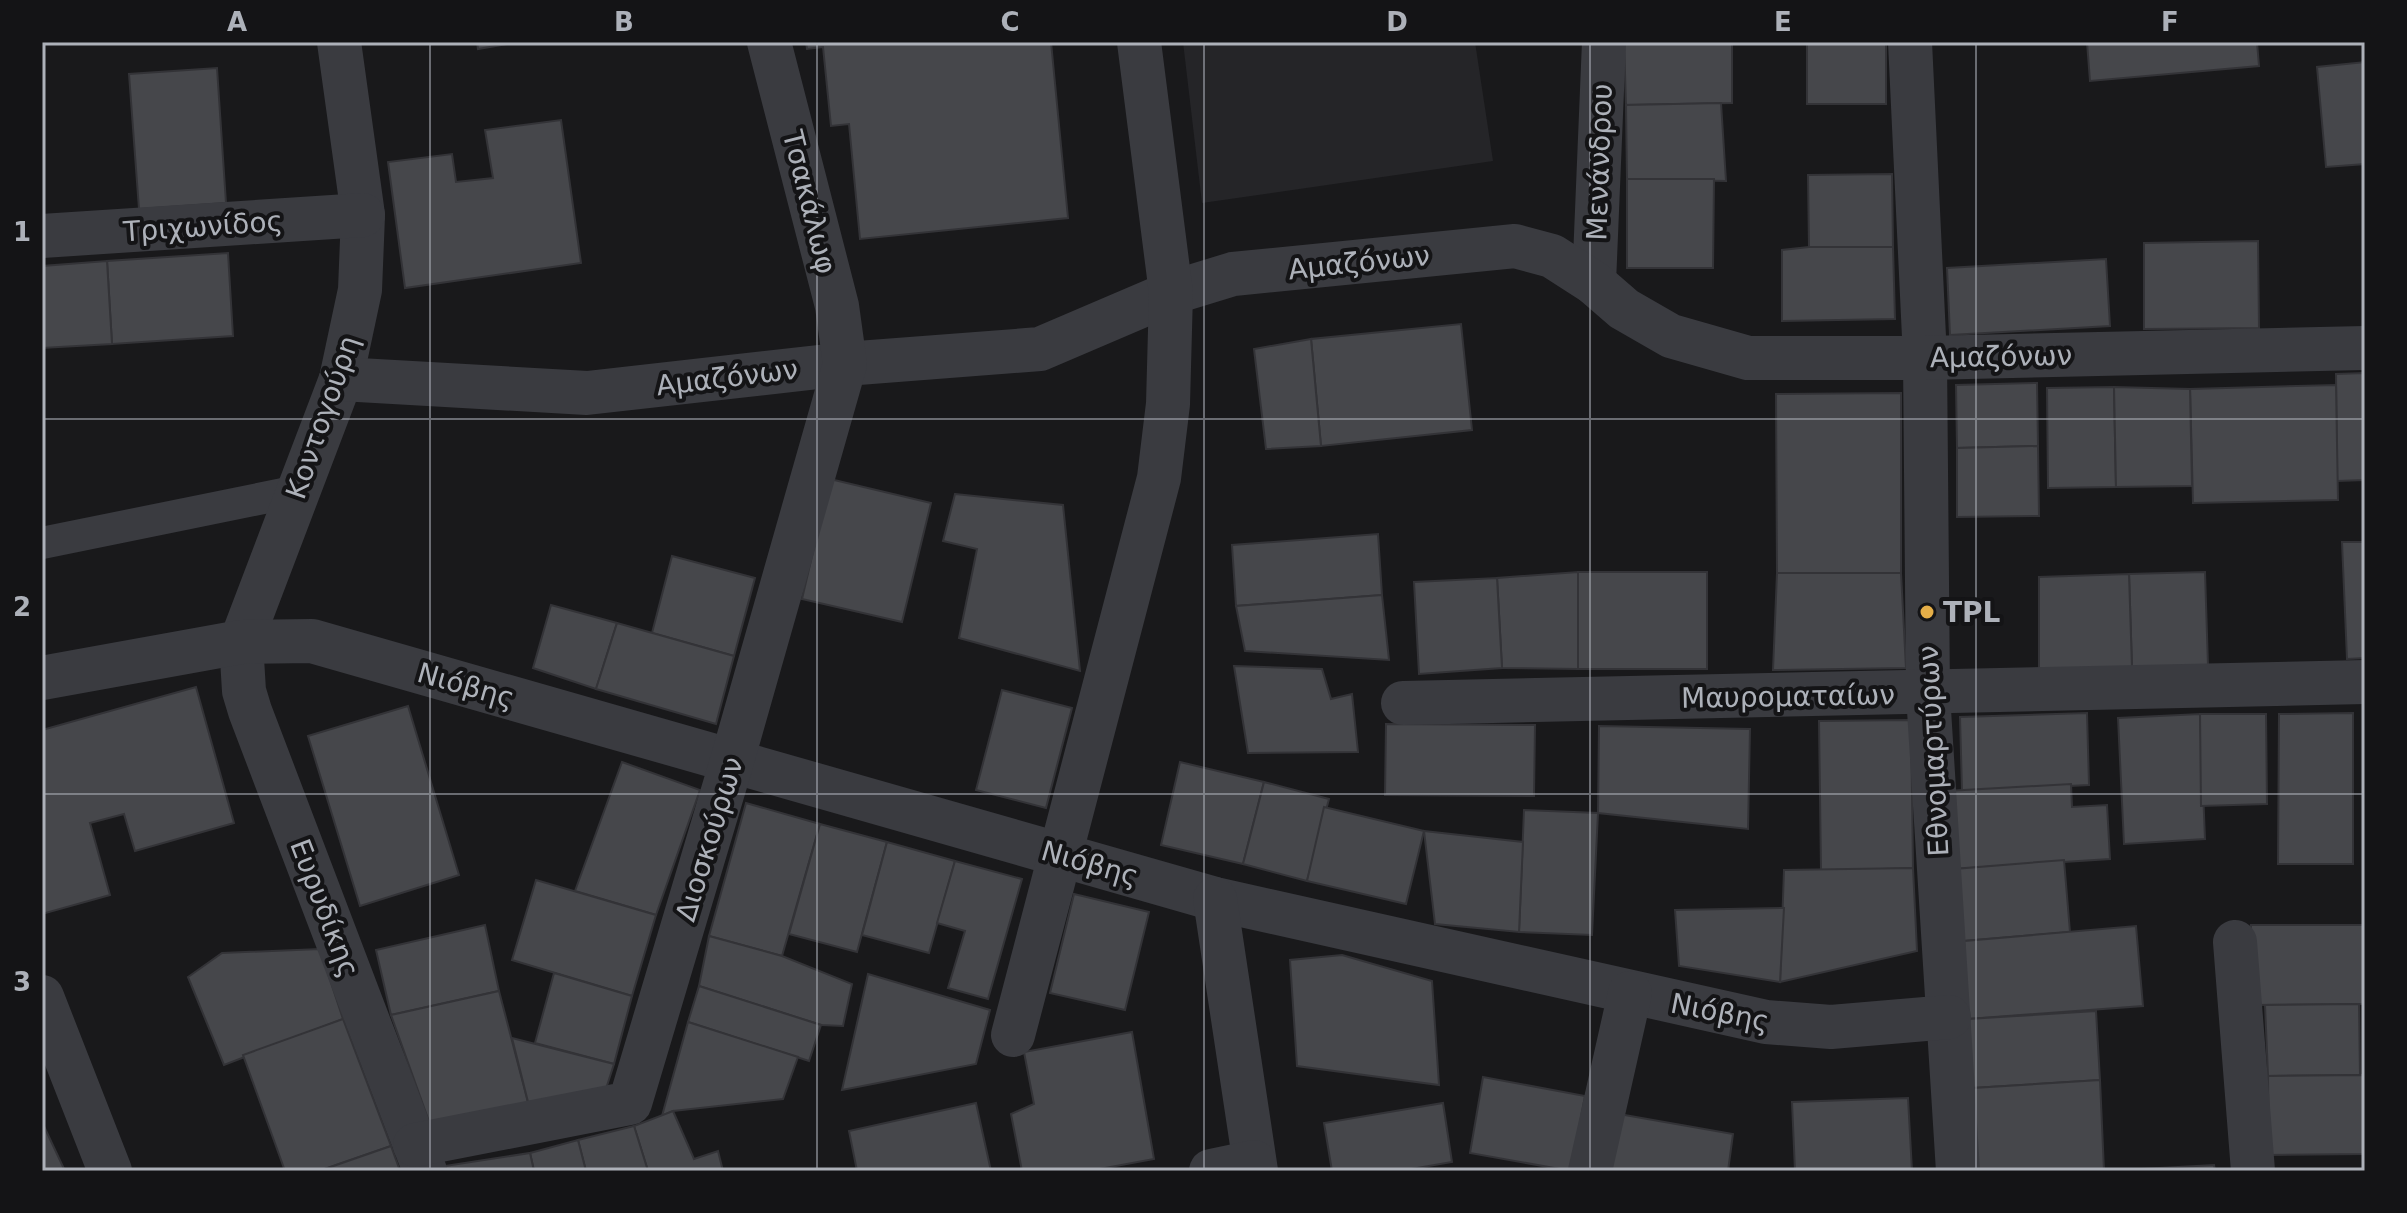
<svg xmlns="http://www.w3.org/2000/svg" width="2407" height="1213" viewBox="0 0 2407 1213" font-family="'DejaVu Sans',sans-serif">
<rect width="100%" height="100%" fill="#19191b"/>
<polygon fill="#252528" points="1183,42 1475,42 1493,161 1202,203"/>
<g fill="#46474b" stroke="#333337" stroke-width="2">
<polygon points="477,42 518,42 478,49"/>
<polygon points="806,42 1051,42 1068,218 860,239 849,124 831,126 823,47 807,49"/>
<polygon points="1624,42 1732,42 1732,103 1626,105"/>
<rect x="1807" y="42" width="79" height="62"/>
<polygon points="2087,42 2257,42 2259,66 2090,81"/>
<polygon points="2365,62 2365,164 2326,167 2317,67"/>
<polygon points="217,68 226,203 139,209 129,74"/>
<polygon points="1721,103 1726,181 1627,179 1626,105"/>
<polygon points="561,120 581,263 405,288 388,162 452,154 456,182 493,178 485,130"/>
<polygon points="1892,174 1893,247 1809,247 1808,175"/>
<polygon points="1627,179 1714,179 1713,268 1627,268"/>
<polygon points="2258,241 2259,328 2144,329 2144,243"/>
<polygon points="1809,247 1893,247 1895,319 1782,321 1782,250"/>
<polygon points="228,253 233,336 112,344 107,261"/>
<polygon points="2106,259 2110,326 1950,335 1947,268"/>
<polygon points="107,261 112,344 42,348 42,266"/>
<polygon points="1461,324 1472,430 1321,446 1311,339"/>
<polygon points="1311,339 1321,446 1266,449 1254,349"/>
<polygon points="2365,373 2365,480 2337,481 2336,374"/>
<polygon points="2037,383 2038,446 1957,448 1956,385"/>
<polygon points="2336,385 2338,500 2193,503 2190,389"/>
<polygon points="2114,387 2116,487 2048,488 2047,388"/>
<polygon points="2114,387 2190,389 2192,486 2116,487"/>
<polygon points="1901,393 1901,573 1777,573 1776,394"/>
<polygon points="2038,446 2039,516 1957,517 1957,448"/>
<polygon points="830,479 931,503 902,622 802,599"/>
<polygon points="955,494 1063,505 1080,671 959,638 977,549 943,541"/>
<polygon points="1378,534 1382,595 1236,606 1232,545"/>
<polygon points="2342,542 2365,542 2365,658 2347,659"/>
<polygon points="672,556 755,578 734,656 652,633"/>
<polygon points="1578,572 1578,669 1502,668 1497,578"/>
<rect x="1578" y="572" width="129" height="97"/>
<polygon points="2205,572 2208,666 2132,668 2129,574"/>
<polygon points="1777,573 1901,573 1906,668 1773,670"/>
<polygon points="2129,574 2132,668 2039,669 2039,577"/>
<polygon points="1497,578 1502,668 1419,674 1414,582"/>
<polygon points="1382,595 1389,660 1245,651 1236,606"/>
<polygon points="551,605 617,623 596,689 533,668"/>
<polygon points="617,623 734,656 716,724 596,689"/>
<polygon points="1234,666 1322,669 1331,699 1352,694 1358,752 1248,753"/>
<polygon points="196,687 234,823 135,851 124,814 90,823 110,895 42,914 42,730"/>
<polygon points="1002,690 1072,708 1046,808 976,790"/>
<polygon points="408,706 459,875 360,906 308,736"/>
<polygon points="2087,713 2089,785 1962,791 1960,717"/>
<polygon points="2353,713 2353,864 2278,864 2279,714"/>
<polygon points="2200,714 2205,839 2124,844 2118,718"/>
<polygon points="2200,714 2266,714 2267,804 2201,806"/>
<polygon points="1911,720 1913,868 1821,871 1819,721"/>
<polygon points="1386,724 1535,725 1534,796 1385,795"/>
<polygon points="1599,726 1750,729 1748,829 1598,813"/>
<polygon points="622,762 700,790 656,915 575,891"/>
<polygon points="1180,762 1264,782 1243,864 1161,845"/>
<polygon points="1264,782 1329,799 1307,881 1243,864"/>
<polygon points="2071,784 2072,807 2107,805 2110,859 1954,869 1947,791"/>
<polygon points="746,803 820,824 782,956 709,936"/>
<polygon points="1324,807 1424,831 1406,904 1307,881"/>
<polygon points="1524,810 1598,813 1592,935 1519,932"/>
<polygon points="820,824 887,842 857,952 789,934"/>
<polygon points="1424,831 1523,842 1519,932 1435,924"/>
<polygon points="887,842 955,861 929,953 862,935"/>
<polygon points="2064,860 2070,932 1964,941 1954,869"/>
<polygon points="955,861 1022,879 988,999 948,988 965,931 937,923"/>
<polygon points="1913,868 1917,951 1780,982 1784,870"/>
<polygon points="536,880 656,915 632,996 512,960"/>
<polygon points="1074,894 1149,912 1125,1010 1050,993"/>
<polygon points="1784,908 1780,982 1679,966 1675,910"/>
<polygon points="485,925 499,991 391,1015 376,950"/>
<polygon points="2251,925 2365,925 2365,1004 2251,1005"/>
<polygon points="2136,926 2143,1006 1968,1019 1964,941"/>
<polygon points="709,936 782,956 852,984 843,1026 821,1025 699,986"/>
<polygon points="320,949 343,1019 224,1065 188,977 222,953"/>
<polygon points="1342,955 1432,981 1439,1085 1297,1066 1290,960"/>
<polygon points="554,973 632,996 614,1064 535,1043"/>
<polygon points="868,974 990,1010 976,1064 842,1090"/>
<polygon points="699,986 821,1025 809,1061 688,1022"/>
<polygon points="499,991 529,1106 431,1127 391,1015"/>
<polygon points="2359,1004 2360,1075 2268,1076 2265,1005"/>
<polygon points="2096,1011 2100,1080 1973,1088 1968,1019"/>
<polygon points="343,1019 391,1146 319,1171 285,1171 243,1055"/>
<polygon points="688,1022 798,1057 783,1099 673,1111 662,1116"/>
<polygon points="1132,1032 1154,1159 1089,1171 1022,1171 1011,1114 1034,1104 1024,1052"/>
<polygon points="512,1038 614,1064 604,1095 529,1106"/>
<polygon points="2365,1075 2365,1154 2269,1155 2268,1076"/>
<polygon points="1483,1077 1585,1096 1571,1171 1470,1153"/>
<polygon points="2100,1080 2104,1171 1978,1171 1973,1088"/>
<polygon points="1908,1098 1912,1171 1795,1171 1792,1102"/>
<polygon points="976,1103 991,1171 857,1171 849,1131"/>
<polygon points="1443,1103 1452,1162 1400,1171 1332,1171 1324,1123"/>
<polygon points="673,1111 694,1159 718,1151 723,1171 648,1171 634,1126"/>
<polygon points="1619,1114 1733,1134 1728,1171 1609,1171"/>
<polygon points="42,1122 65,1171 42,1171"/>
<polygon points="634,1126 648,1171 586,1171 578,1140"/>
<polygon points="578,1140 586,1171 534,1171 530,1153"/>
<polygon points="391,1146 400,1171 319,1171"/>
<polygon points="530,1153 534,1171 447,1171 445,1166"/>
<polygon points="2214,1165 2215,1171 2104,1171"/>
</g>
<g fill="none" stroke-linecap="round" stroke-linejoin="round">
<polyline stroke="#3a3b40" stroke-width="32" points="42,543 298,491"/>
<g stroke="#3a3b40" stroke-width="44">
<polyline points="339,42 363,215 360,290 341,379 241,642 244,691 250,711 425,1171"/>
<polyline points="1910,42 1925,358 1928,694 1958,1171"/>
<polyline points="42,236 363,215"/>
<polyline points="1594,283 1604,42"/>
<polyline points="341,379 587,393 845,364 1040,349 1171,293 1233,274 1515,246 1552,256 1594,283 1624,309 1671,336 1748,358 1925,358 2365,348"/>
<polyline points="42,678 241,642 312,641 1215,899 1766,1022 1831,1027 1949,1017"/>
<polyline points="1403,703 2365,682"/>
<polyline points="1215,899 1256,1171"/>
<polyline points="2235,942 2253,1171"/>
<polyline points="42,997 110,1171"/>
<polyline points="1013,1035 1159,478 1168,404 1171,293 1139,42"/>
<polyline points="415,1145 630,1103 732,761 845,364 837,306 769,42"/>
<polyline points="1211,1171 1254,1162"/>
<polyline points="1590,1171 1630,993"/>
</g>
</g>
<path fill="none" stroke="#adb1b9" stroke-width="2" stroke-opacity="0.55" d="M430,42V1171M817,42V1171M1204,42V1171M1590,42V1171M1976,42V1171M42,419H2365M42,794H2365"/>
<circle fill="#e4ae48" stroke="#141416" stroke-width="3" cx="1927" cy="612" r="8"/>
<g text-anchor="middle" stroke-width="8" stroke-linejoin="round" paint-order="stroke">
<g font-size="28" fill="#adb1b9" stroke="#141416">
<text transform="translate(1599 162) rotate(-88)" y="10">Μενάνδρου</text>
<text transform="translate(810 202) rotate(76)" y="10">Τσακάλωφ</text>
<text transform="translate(203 226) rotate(-4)" y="10">Τριχωνίδος</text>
<text transform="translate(1359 262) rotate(-6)" y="10">Αμαζόνων</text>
<text transform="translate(2001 356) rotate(-1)" y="10">Αμαζόνων</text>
<text transform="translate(727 377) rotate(-7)" y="10">Αμαζόνων</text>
<text transform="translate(322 417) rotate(-71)" y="10">Κοντογούρη</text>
<text transform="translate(466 685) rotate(16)" y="10">Νιόβης</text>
<text transform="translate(1788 696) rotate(-1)" y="10">Μαυροματαίων</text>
<text transform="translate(1933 751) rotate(-93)" y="10">Εθνομαρτύρων</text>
<text transform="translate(709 839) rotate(-73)" y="10">Διοσκούρων</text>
<text transform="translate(1090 863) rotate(16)" y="10">Νιόβης</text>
<text transform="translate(325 908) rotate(69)" y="10">Ευρυδίκης</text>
<text transform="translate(1720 1012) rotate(11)" y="10">Νιόβης</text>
</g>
<g font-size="28" font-weight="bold" fill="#adb1b9" stroke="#141416" text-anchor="start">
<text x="1943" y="622">TPL</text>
</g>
</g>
<rect width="2407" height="1213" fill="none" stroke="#141416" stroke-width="88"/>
<rect x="44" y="44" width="2319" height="1125" fill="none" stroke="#adb1b9" stroke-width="3"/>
<g font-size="26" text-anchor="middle" font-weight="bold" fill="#adb1b9">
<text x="237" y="31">A</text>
<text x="624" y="31">B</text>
<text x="1010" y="31">C</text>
<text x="1397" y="31">D</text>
<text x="1783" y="31">E</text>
<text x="2170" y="31">F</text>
<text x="22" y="241">1</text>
<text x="22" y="616">2</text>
<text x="22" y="991">3</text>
</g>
</svg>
